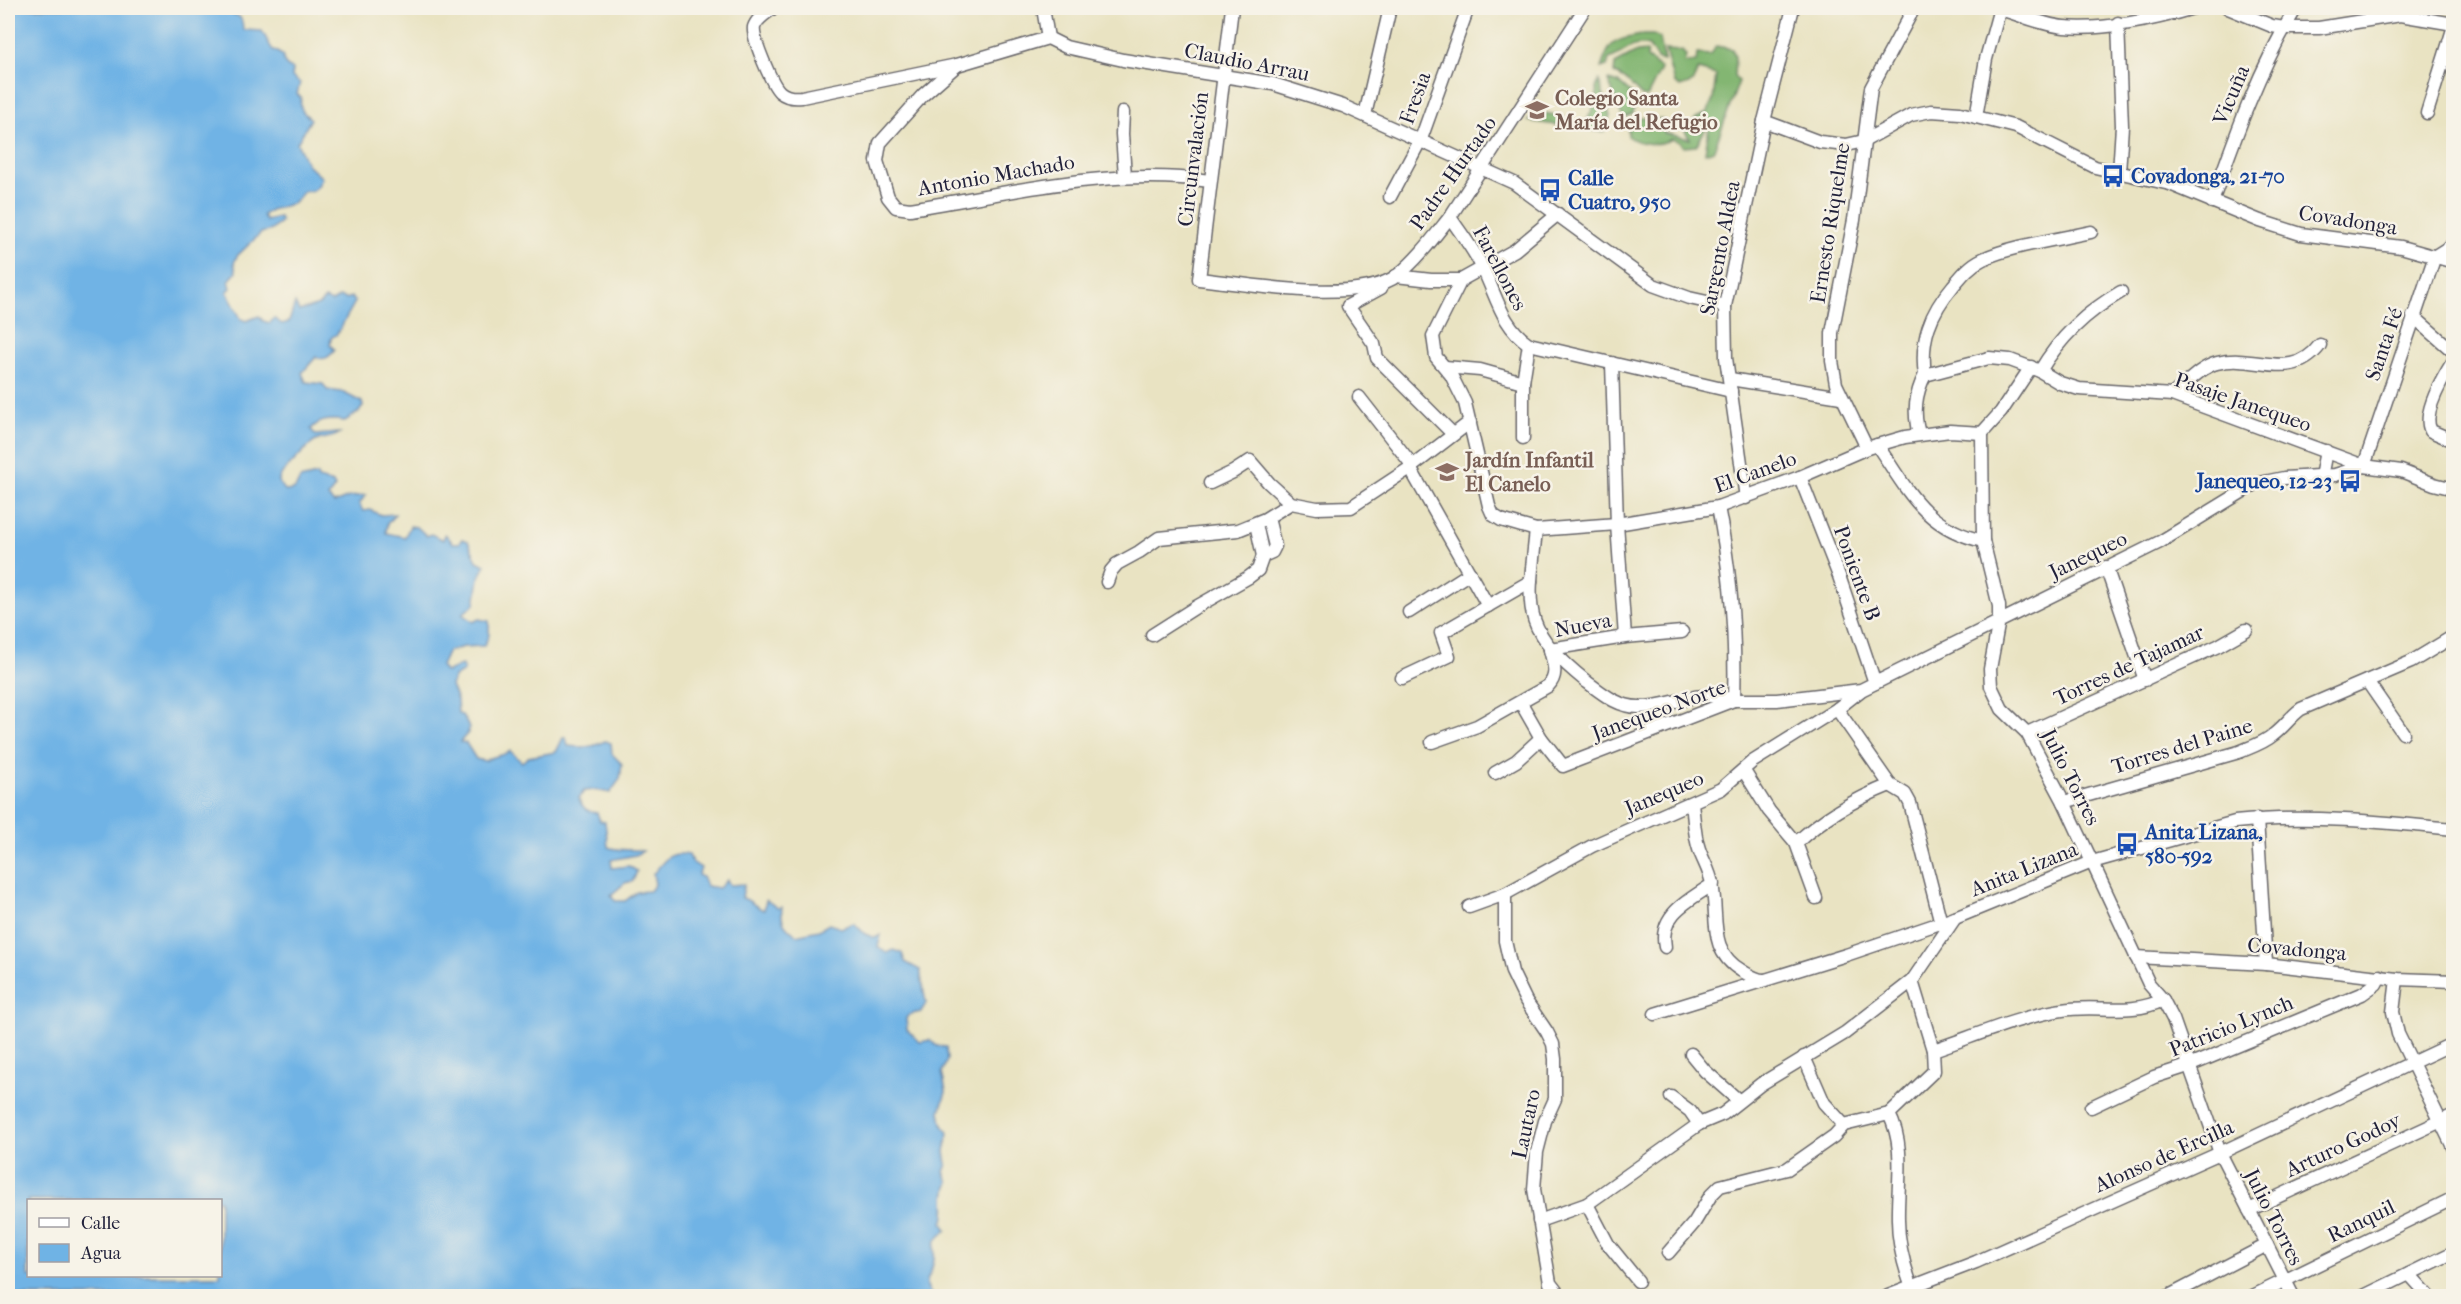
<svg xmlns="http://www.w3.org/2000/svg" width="2461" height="1304" viewBox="0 0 2461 1304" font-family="'IM FELL French Canon',serif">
<rect width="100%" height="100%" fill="#f7f3e8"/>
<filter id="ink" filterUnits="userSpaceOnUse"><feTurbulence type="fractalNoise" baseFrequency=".0167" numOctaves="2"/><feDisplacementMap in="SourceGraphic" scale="12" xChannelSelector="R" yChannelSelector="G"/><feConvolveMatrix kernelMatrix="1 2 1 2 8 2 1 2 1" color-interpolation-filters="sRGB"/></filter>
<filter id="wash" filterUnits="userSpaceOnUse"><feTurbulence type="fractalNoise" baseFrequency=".008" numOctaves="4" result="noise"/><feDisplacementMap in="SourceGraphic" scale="24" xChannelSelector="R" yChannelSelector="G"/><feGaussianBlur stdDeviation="1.35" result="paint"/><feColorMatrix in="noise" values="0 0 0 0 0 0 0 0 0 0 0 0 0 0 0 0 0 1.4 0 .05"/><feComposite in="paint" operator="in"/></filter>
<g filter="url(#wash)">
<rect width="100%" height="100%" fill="#e9e3c2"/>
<g fill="#83b672" stroke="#526c56" stroke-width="1.5">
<path d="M1641,35H1653L1660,38L1664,61L1657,59L1649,46C1631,41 1625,54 1609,59L1607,66L1601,68C1610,40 1613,41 1641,35Z"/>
<path d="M1716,46L1732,49L1735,57L1734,77L1739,81L1714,150L1705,153L1710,121L1696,146L1683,147L1680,142L1672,139C1658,146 1640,145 1628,136V125L1640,118L1663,120L1664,133L1690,139L1685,131L1696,118L1707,113L1713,100L1716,75L1698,70L1692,83L1680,87L1674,83L1665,50L1682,51L1686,56L1684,63L1696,62L1697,54L1711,55Z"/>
<polygon points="1647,51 1647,58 1661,69 1647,97 1642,96 1625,79 1614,73 1615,64 1637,52"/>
<polygon points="1608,80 1619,83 1636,98 1633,114 1623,118"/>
<path d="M1599,81L1610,116L1604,132L1528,121L1534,114C1554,110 1567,121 1585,125L1597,99L1596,88Z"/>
</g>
<path fill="#6fb3e5" stroke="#486a90" stroke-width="1.5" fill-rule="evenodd" d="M8,8H218C224,13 239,13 241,19C243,23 242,26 244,30L262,31L272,49L282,55C284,63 285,67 293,69L292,77L300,83L297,94L301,98C299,109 303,113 311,119L297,143L307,164L322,178C317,188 316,192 304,191L294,203L271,210L263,215L266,221L279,217L281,221L272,230L261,233L237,256L234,263L236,272L229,281L231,288L227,292L241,319L246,321L259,316L263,321L270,323L274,318L282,324L289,322L295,303L299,311L319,305L325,299L332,302L340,297L346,299L351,297L355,302L337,334L331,338L330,345L335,350C329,357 325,361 316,357L302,373L306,382L323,384L327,390L342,392L362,402L363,406L359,412L345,421C332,419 320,419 311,429L315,435L340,433C332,439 326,437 318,440C310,443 302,453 296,459C288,468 268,480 287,491L295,489L300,479L317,475L318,479L333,483L335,487L328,497L334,503L349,497L366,495L359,504L363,511L370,510L381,515L395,514L387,524L386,533L405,537L410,526L417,527L427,536L431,534L443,540L445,534L453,543H459L462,539L468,541L477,561L485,565L479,578L475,604L462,614L473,622L479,619L489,621V635L484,646L464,647L448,651L441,666L445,672C452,671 455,666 462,665L464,671L454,677L451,686L457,700L458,714L462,715L469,727L468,733L460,742L466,743L476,759L485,761C493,755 502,757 510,751L522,762L528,757L556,752L563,738H566L568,746C583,748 592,748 605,741L611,743L612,754L622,764L620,779L610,793L595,790L584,791L579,798C582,808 586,811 597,813L600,821L605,822L608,847C620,852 630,848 643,851L636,855L611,860L612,868L629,866L637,871L633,881L625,883L611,895L615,901H625L637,892L650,891L655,884L653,874C665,860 668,851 689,855L692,862L701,868L698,875L702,877L706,886L719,888L727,880L730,885L744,884L742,898C751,900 755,907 764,910L766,900L778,908L782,907C780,922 785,926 796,935L819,930L829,924L841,928L854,923L865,934L875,938L881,935L878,947L887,953L894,950L902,953L905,962L920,970L926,1003L921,1012L911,1014L906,1018L907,1030L920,1042L930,1040L937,1046L946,1047L947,1060L942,1072L946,1092L940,1111L942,1123L948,1133L945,1152L947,1164L944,1172L949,1182C941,1198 949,1209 943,1223L947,1230C927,1245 938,1245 933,1264C929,1280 922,1281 932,1296H8ZM28,1200H220V1276H28Z"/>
</g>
<g filter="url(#ink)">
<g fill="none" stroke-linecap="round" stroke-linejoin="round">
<g stroke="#68666a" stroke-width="15">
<g id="minor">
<path d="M773,8C767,13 757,18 754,27C752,38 772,85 780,92C786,97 794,98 802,97L957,65L1048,38L1066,47L1123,60L1273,84L1343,106L1514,183L1653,285L1689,298L1725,306"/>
<polyline points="1043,8 1048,38"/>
<path d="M1232,8L1199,279C1247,284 1358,305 1398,275C1418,259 1434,237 1450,217L1585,8"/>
<path d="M1997,8C2018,14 2042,25 2064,27C2102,31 2157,19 2193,8"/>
<polyline points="2228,8 2272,26 2284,28 2319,28 2400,15 2454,24"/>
<polyline points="2118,23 2122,126 2119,173"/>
<path d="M956,66L923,95L880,143L877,161L888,197L896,207L910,209C1009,193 1109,167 1210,181"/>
<polyline points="1123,112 1122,134 1125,176"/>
<polyline points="2427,113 2454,26"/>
<polyline points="1365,115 1390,8"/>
<polyline points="1976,117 1986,59 2000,8"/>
<polyline points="1764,121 1820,142 1846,145 1864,141 1911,115 1931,111 1960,113 2016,127 2095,167 2170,184 2260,221 2301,234 2401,247 2454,262"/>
<polyline points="1390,197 1421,139 1468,8"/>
<path d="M2212,202C2236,134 2259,69 2296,8"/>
<polyline points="1558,214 1515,250 1461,280 1433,336 1436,357 1451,375 1465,403 1489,506 1493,515 1501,520 1536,530 1617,524 1718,507 1800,477 1867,448 1905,437 1950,431 1982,433"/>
<path d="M1450,217C1461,234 1475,251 1483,269C1497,297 1502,326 1529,344L1731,391"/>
<polyline points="1396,276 1431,280 1461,280"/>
<polyline points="1381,288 1348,306 1374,344 1377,358 1453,434"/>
<polyline points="2413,316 2454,352"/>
<path d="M2454,360C2444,376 2421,414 2431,431L2454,441"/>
<polyline points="1612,363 1617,524 1625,637"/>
<polyline points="1445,367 1480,370 1523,382"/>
<polyline points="2031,367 2001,412 1982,433 1983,541 1999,606 1999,620 1990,669 1991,686 2002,709 2027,733 2064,802 2149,984 2163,1000 2173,1019 2220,1153 2293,1296"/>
<path d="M2040,371C2060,337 2086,312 2121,292"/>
<polyline points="1925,375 1989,358 2010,360 2040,371 2060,383 2079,389 2172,395 2364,466 2401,471 2434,484 2454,489"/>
<path d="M1925,375C1920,340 1930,313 1953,286C1962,275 1970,265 1983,259C2010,246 2060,239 2091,232"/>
<polyline points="1730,379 1841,397"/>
<path d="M2172,395C2186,384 2201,367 2217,363C2256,353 2291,383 2320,345"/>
<polyline points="1359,397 1413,466"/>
<path d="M1919,434C1913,413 1915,394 1925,375"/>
<polyline points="1523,438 1523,382 1529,344"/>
<path d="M1877,445C1908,490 1924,528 1983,541"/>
<polyline points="1867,448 1836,384 1832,361 1832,333 1854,220 1871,88 1914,8"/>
<polyline points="2364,466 2435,256 2454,244"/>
<polyline points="1410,468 1488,606"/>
<polyline points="1800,477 1839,576 1875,683"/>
<polyline points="2321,477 2326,451"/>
<polyline points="1210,483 1233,472 1250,461 1269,483 1291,503 1317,508 1351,507 1410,468 1470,422"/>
<polyline points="1746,498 1726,358 1725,306 1764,121 1793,8"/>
<path d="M1718,507C1731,572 1736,635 1734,700"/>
<path d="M1536,530C1528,610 1519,627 1587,682C1603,694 1618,707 1639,707C1676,707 1692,688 1734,700"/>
<polyline points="1263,556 1272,552 1275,546 1268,518"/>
<polyline points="2106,567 2145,680"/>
<polyline points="1107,582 1111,571 1117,564 1139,552 1159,538 1238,530 1265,519 1291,503"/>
<polyline points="1409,612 1470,573"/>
<polyline points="1152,635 1196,607 1249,577 1258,570 1263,556 1256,524"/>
<polyline points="1550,649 1625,637 1682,632"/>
<polyline points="1402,678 1449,656 1441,633 1531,581"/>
<polyline points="2367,681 2403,733"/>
<polyline points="1521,703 1541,738 1563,766 1734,700 1777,700 1861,690 2160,542 2255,484 2284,478 2335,475 2364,466"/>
<polyline points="1837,709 1890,785 1905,794 1910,803 1941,923"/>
<polyline points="2027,733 2218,646 2246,630"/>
<path d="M1432,742L1477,726L1548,686C1559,675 1553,663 1550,650"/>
<polyline points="1744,771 1769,811 1796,843 1816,898"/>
<polyline points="1495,773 1516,761 1541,738"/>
<path d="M2064,802L2239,752C2251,747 2264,743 2273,735C2284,727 2290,717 2301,709L2411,662L2454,636"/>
<path d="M1692,803C1694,818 1694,835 1699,849C1703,861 1710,871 1712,884C1719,918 1707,950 1742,971C1749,975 1756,980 1764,980"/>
<polyline points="2257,819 2266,964"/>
<path d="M1796,843C1824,817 1855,799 1890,785"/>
<polyline points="1505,894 1505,941 1512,972 1526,1001 1547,1032 1553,1044 1555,1059 1555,1099 1545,1121 1537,1152 1534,1189 1550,1283 1560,1296"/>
<polyline points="1469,907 1505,894 1592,846 1721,789 1752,762 1837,709 1860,691"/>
<path d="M1665,947C1658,914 1690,900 1713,884"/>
<polyline points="2136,957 2266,964 2397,979 2454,981"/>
<polyline points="2397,979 2393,1012 2398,1034 2454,1149"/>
<path d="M1655,1014L1846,955L1955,918L2092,862L2235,822C2303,814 2385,822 2454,829"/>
<path d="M1933,1050C1975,1036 2018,1017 2062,1010C2096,1004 2130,1016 2163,1000"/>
<polyline points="1691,1054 1705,1071 1738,1100"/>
<polyline points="1804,1057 1824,1103 1844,1125"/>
<polyline points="1671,1097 1690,1111 1699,1124"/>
<polyline points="2091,1107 2154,1077 2191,1065 2362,994 2376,984 2380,976"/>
<path d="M1889,1114C1906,1147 1897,1184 1898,1220C1898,1243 1904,1266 1912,1288"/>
<polyline points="1587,1204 1608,1244 1638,1281"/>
<polyline points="2249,1210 2454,1115"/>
<polyline points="1539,1221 1587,1204 1699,1124 1723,1114 1761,1084 1845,1033 1912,981 1955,918"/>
<polyline points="1668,1253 1694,1223 1711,1195 1720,1186 1787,1169 1834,1136 1844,1125 1889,1114 1934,1071 1933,1050 1912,981"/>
<polyline points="2409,1274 2429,1296"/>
<polyline points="1888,1296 1976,1262 2220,1153 2454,1043"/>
<polyline points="2169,1296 2267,1245"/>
<polyline points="2253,1296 2454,1198"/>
<polyline points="2364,1296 2454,1252"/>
</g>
</g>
<use href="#minor" stroke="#fff" stroke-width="12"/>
</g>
</g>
<defs>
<g id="school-bare" transform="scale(1.8)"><path d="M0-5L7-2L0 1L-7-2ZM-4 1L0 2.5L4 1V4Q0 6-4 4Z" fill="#8d6e63" stroke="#f7f3e8" stroke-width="2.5" paint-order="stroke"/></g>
<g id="bus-bare" transform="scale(1.8)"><path d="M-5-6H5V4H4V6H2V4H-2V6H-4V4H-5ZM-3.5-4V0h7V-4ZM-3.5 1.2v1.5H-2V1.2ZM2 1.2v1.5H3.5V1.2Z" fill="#1a4fb4" stroke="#f7f3e8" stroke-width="2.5" paint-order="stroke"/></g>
</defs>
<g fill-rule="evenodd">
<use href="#school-bare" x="1537" y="110"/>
<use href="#bus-bare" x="2113" y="176"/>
<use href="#bus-bare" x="1550" y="190"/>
<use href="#school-bare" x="1447" y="472"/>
<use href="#bus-bare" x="2350" y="481"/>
<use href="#bus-bare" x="2127" y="844"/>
</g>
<g text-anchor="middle" stroke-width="5" stroke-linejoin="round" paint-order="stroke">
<g font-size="21" fill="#22223b" stroke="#f7f3e8">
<text transform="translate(1247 62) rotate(11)" y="7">Claudio Arrau</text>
<text transform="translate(2231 95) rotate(-67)" y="7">Vicuña</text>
<text transform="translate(1415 98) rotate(-70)" y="7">Fresia</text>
<text transform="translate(1193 159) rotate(-83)" y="7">Circunvalación</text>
<text transform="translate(1453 173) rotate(-55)" y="7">Padre Hurtado</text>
<text transform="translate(996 175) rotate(-10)" y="7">Antonio Machado</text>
<text transform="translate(2348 220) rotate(9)" y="7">Covadonga</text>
<text transform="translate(1830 223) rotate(-81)" y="7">Ernesto Riquelme</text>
<text transform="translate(1720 248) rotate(-79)" y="7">Sargento Aldea</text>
<text transform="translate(1500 268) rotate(62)" y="7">Farellones</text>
<text transform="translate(2384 344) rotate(-71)" y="7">Santa Fé</text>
<text transform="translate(2243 402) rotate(19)" y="7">Pasaje Janequeo</text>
<text transform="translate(1755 472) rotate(-20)" y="7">El Canelo</text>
<text transform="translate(2088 555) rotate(-26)" y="7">Janequeo</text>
<text transform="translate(1857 573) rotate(70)" y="7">Poniente B</text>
<text transform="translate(1583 625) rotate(-11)" y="7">Nueva</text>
<text transform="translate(2129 665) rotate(-25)" y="7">Torres de Tajamar</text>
<text transform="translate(1659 710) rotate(-20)" y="7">Janequeo Norte</text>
<text transform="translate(2182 746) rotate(-17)" y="7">Torres del Paine</text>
<text transform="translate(2071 777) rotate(63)" y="7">Julio Torres</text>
<text transform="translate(1664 793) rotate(-23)" y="7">Janequeo</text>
<text transform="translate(2024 869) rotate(-22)" y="7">Anita Lizana</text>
<text transform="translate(2297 949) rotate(5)" y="7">Covadonga</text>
<text transform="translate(2231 1026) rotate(-22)" y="7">Patricio Lynch</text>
<text transform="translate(1526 1124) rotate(-78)" y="7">Lautaro</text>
<text transform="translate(2343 1145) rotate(-25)" y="7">Arturo Godoy</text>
<text transform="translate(2164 1156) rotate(-24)" y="7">Alonso de Ercilla</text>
<text transform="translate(2274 1217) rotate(63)" y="7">Julio Torres</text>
<text transform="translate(2361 1221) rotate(-26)" y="7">Ranquil</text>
</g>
<g font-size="21" font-weight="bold" fill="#785e54" stroke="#f7f3e8" text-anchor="start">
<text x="1555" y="105">Colegio Santa<tspan x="1555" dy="24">María del Refugio</tspan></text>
<text x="1465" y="467">Jardín Infantil<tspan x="1465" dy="24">El Canelo</tspan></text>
</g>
<g font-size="21" font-weight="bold" fill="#164399" stroke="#f7f3e8" text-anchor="start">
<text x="2131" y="183">Covadonga, 21-70</text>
<text x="1568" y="185">Calle<tspan x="1568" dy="24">Cuatro, 950</tspan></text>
<text x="2332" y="488" text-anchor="end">Janequeo, 12-23</text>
<text x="2145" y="839">Anita Lizana,<tspan x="2145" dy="24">580-592</tspan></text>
</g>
</g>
<rect width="2461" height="1304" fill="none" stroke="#f7f3e8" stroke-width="30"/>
<rect x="27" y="1199" width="195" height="78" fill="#f7f3e8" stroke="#a29fa3" stroke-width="1.5"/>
<rect x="39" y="1218" width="30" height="9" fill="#ffffff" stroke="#a29fa3" stroke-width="1.5"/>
<text x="81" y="1229" font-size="18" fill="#22223b">Calle</text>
<rect x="39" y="1244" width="30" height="18" fill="#6fb3e5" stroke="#a29fa3" stroke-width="1.5"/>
<text x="81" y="1259" font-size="18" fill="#22223b">Agua</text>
</svg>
